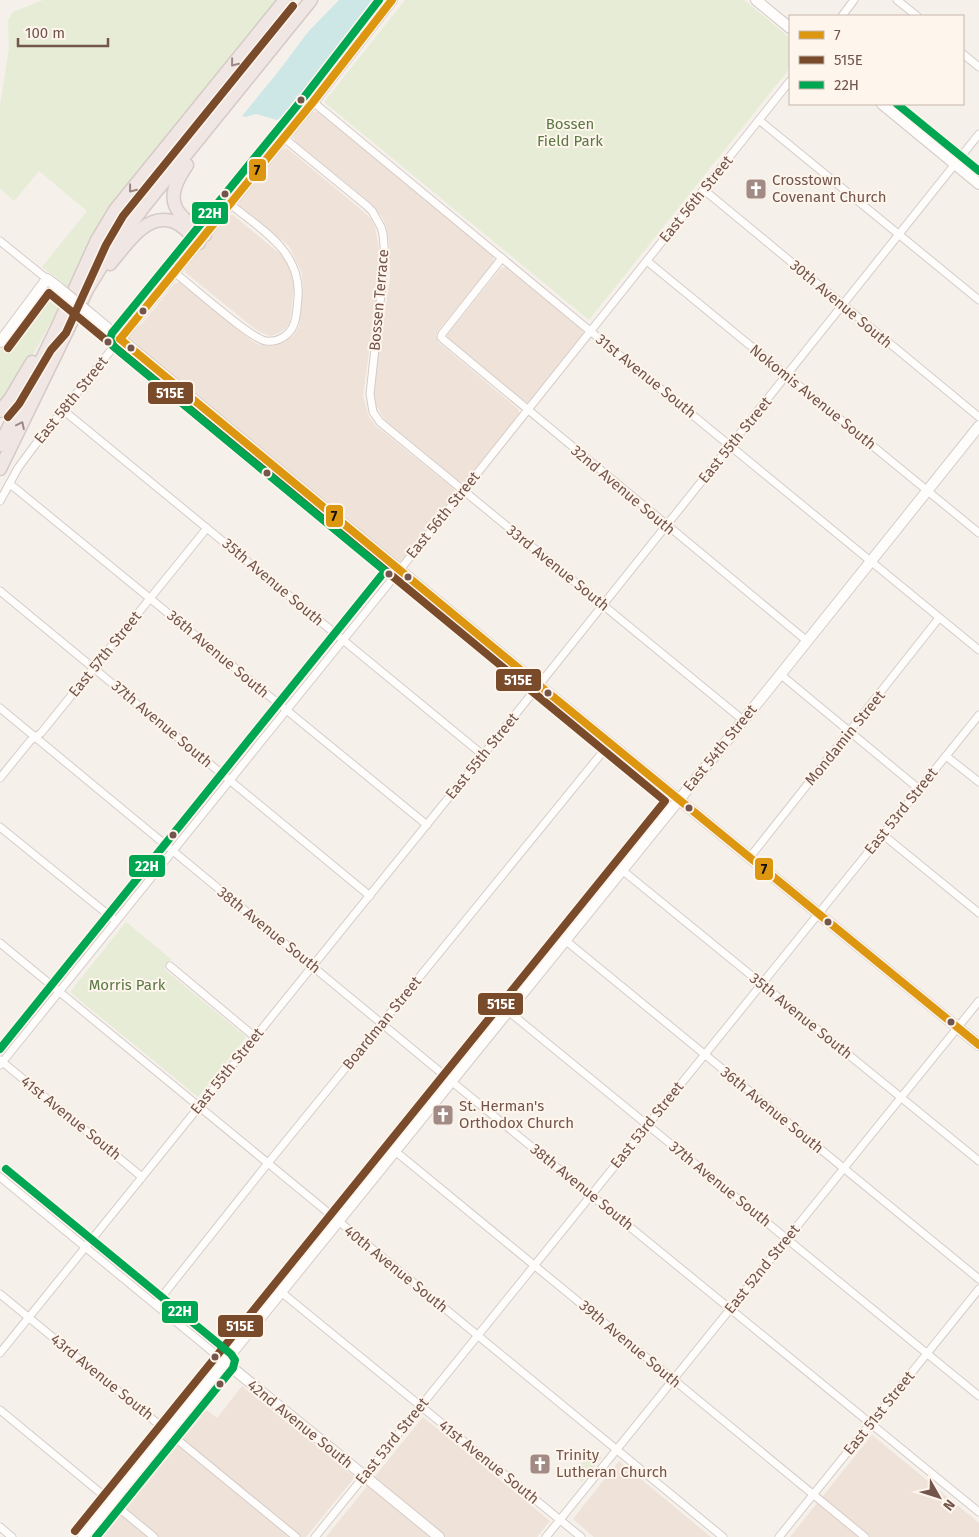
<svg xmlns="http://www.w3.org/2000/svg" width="979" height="1537" viewBox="0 0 979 1537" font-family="'Fira Sans',sans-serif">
<rect width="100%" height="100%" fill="#f6f0eb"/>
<g fill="#efe2d9">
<polygon points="312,112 318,112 493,255 494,262 438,331 436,335 438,342 518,409 520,414 465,481 460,482 385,420 375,404 373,390 390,279 390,250 386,226 382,217 371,203 295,141 293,136"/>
<polygon points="287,148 364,212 371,219 375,227 379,249 380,271 363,396 369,417 376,426 454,489 455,494 409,550 405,560 401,564 398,564 390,556 128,340 130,333 142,324 174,284 179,282 251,340 257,344 267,346 275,346 285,342 294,335 299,326 300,318 303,287 302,273 289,246 240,207 239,202 282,150"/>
<polygon points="233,215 279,253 286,261 291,272 294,286 290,322 285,329 279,333 270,336 262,333 255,329 186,273 185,269 228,216"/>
<polygon points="506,267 582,329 584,335 529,402 524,403 447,339 447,335 501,268"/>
<polygon points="242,1386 355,1477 306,1537 93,1537 200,1405 217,1418"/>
<polygon points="423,1417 550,1521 537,1537 326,1537"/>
<polygon points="872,1435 979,1523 979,1537 790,1537"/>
<polygon points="619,1461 711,1537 594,1537 573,1519"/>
</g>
<g fill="#e6ecd6">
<path d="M43,0H277L167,138L62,303L10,395L0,407V351L41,295L45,292C51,293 55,295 59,298L67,286L42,267L87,211L39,171L14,201L0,188V105L9,49L8,20L13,12Z"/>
<polygon points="405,0 744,0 790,38 790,68 589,320 324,102"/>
<polygon points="126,922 171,959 164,969 246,1037 198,1097 70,992"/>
<path d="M591,1456L602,1457L581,1483C576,1471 578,1461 591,1456Z"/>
</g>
<polygon fill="#cde7e6" points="339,0 376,0 326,66 295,100 288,111 277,120 256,114 246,117 242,116 278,72 308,32"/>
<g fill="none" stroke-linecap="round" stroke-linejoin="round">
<g stroke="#d4ccc8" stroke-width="9">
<g id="street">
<polyline points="897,0 917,16"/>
<polyline points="842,16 854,0"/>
<polyline points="963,54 979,67"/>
<polyline points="313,102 584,326 979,650"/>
<polyline points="759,120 979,300"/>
<polyline points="284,138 367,206 372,211 381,227 383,234 385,257 370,394 373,412 380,422 743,720"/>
<polyline points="704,190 979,417"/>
<polyline points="0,241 47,279"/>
<polyline points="502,258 442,334 441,337 444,340 807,641"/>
<polyline points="647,261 979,533"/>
<path d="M175,273C191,285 252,340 266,341C278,343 290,335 294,324C297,316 297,307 298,298C302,252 262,230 230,204"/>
<polyline points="63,410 483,755"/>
<path d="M9,484L15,488C153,600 289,713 427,825"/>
<polyline points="0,501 18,468 35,445 120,339"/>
<polyline points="0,591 370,896"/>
<polyline points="780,674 919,789"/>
<polyline points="0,708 456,1085 979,1512"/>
<polyline points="946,756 979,782"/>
<polyline points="0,778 30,741 41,733 207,528"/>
<polyline points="0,827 116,921"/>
<polyline points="882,834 979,913"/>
<polyline points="750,857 939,618"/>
<polyline points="622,870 979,1161"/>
<polyline points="565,940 979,1279"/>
<polyline points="0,943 723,1537"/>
<polyline points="170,966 255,1037"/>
<polyline points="508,1011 979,1396"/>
<polyline points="0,1060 142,1177"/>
<polyline points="0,1065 432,530 790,81"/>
<polyline points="395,1151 865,1537"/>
<polyline points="0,1177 225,1362"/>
<polyline points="281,1292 581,1537"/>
<polyline points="0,1294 296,1537"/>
<polyline points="156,1304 264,1168 610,743"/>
<polyline points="0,1353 483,755 979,134"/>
<polyline points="0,1410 154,1537"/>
<polyline points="0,1527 12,1537"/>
<polyline points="315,1537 979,715"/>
<polyline points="546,1537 979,1001"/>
<polyline points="779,1537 979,1289"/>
</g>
</g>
<g stroke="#d5ccc8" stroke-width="12">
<g id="secondary">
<polyline points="756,0 790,28"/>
<polyline points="882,104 979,184"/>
<polyline points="93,316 534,681 979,1045"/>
<polyline points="120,339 313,102 392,0"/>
<polyline points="0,342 47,279 59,288"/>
<polyline points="225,1362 439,1537"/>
<polyline points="83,1537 784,670 979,426"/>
</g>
</g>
<g stroke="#d5cac6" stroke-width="15">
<g id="highway">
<path d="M187,165C162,201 174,213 205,235"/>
<path d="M110,264C125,247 144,214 171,221C182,223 192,236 199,243"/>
<polyline points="0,411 10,399 32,362"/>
<polyline points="0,445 57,328 97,240 115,210 285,0"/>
<polyline points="0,469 88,288 112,249 146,204 311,0"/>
</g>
</g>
<use href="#street" stroke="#fefdfc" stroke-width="7"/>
<use href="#secondary" stroke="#fefdfc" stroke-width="10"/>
<use href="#highway" stroke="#f0e7e5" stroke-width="12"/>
<g stroke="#d5ccc8" stroke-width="12" stroke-linecap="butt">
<polyline id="secondary-bridge" points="59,288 93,316"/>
</g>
<use href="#secondary-bridge" stroke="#fefdfc" stroke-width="10"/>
<g stroke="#fef5ec" stroke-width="11">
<g id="bus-1">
<polyline points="120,339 534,681 979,1045"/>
<polyline points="120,339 313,102 392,0"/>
</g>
</g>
<g stroke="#fef5ec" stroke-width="11">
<g id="bus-2">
<polyline points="8,348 49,293 665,801 75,1531"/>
<polyline points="8,417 19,404 51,350 66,333 106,245 123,216 293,6"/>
</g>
</g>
<g stroke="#fef5ec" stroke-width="11">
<g id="bus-3">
<polyline points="897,104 979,171"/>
<polyline points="0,1049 385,571 114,347 110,339 112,333 305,96 379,0"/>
<polyline points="6,1169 231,1354 235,1360 233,1368 96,1537"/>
</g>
</g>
<use href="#bus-1" stroke="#dd960f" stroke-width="8"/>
<use href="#bus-2" stroke="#7a4b2a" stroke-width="8"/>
<use href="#bus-3" stroke="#00a651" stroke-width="8"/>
</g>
<defs><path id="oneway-chevron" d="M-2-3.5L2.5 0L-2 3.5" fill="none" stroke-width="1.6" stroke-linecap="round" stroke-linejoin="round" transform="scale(1.25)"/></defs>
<g stroke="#9f8882">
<use href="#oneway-chevron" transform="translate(234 63) rotate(129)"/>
<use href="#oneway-chevron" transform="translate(132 189) rotate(128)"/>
<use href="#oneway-chevron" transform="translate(21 425) rotate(-64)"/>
</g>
<defs>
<g id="church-square" transform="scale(1.125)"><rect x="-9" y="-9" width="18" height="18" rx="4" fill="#a18b84" stroke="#fef5ec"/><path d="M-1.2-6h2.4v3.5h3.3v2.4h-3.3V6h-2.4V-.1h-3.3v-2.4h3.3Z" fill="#fff"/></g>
</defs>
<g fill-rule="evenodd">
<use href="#church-square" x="756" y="189"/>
<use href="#church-square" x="443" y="1115"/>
<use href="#church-square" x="540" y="1464"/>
</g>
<g fill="#73554c" stroke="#fef5ec" stroke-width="2">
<circle cx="301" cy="100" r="4.5"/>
<circle cx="225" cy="194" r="4.5"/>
<circle cx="143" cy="311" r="4.5"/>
<circle cx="108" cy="342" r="4.5"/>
<circle cx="131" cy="348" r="4.5"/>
<circle cx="267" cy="473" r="4.5"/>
<circle cx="389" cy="574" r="4.5"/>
<circle cx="408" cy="577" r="4.5"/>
<circle cx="548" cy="693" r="4.5"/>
<circle cx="689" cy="808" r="4.5"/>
<circle cx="173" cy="835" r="4.5"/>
<circle cx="828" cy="922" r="4.5"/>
<circle cx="951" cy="1022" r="4.5"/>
<circle cx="215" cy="1357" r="4.5"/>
<circle cx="220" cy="1384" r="4.5"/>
</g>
<g text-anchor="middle" stroke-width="4" stroke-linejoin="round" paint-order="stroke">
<g font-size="15" fill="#5b7845" stroke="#fef5ec">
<text x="570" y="129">Bossen<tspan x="570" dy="17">Field Park</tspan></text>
<text x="127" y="990">Morris Park</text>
</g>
<g font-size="15" fill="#73554c" stroke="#fef5ec" text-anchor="start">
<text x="772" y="185">Crosstown<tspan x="772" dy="17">Covenant Church</tspan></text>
<text x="459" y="1111">St. Herman's<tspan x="459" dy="17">Orthodox Church</tspan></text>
<text x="556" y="1460">Trinity<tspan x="556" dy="17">Lutheran Church</tspan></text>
</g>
<g font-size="15" fill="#73554c" stroke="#fef5ec">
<text transform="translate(696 199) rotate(-51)" y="5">East 56th Street</text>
<text transform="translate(379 300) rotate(-85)" y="5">Bossen Terrace</text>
<text transform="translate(841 304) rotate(40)" y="5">30th Avenue South</text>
<text transform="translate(646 376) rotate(39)" y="5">31st Avenue South</text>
<text transform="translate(813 397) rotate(39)" y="5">Nokomis Avenue South</text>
<text transform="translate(71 400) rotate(-51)" y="5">East 58th Street</text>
<text transform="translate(735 440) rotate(-51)" y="5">East 55th Street</text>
<text transform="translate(623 490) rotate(40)" y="5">32nd Avenue South</text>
<text transform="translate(443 515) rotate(-51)" y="5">East 56th Street</text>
<text transform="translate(558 568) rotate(39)" y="5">33rd Avenue South</text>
<text transform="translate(273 582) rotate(40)" y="5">35th Avenue South</text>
<text transform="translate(105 654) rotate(-51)" y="5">East 57th Street</text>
<text transform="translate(218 654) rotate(40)" y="5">36th Avenue South</text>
<text transform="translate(162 724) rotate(40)" y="5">37th Avenue South</text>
<text transform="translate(845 738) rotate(-51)" y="5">Mondamin Street</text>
<text transform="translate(720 748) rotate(-51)" y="5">East 54th Street</text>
<text transform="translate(482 756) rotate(-51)" y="5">East 55th Street</text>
<text transform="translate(901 811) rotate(-51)" y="5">East 53rd Street</text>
<text transform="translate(269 930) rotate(39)" y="5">38th Avenue South</text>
<text transform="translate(801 1016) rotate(39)" y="5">35th Avenue South</text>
<text transform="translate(382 1023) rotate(-51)" y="5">Boardman Street</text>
<text transform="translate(227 1071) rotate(-51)" y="5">East 55th Street</text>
<text transform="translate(772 1110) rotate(39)" y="5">36th Avenue South</text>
<text transform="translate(71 1118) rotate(39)" y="5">41st Avenue South</text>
<text transform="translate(647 1125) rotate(-51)" y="5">East 53rd Street</text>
<text transform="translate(720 1184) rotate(39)" y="5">37th Avenue South</text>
<text transform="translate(582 1187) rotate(39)" y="5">38th Avenue South</text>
<text transform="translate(396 1269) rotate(39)" y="5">40th Avenue South</text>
<text transform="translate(762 1269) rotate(-51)" y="5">East 52nd Street</text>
<text transform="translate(630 1344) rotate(40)" y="5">39th Avenue South</text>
<text transform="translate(102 1377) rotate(39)" y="5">43rd Avenue South</text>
<text transform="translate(879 1413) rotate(-51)" y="5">East 51st Street</text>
<text transform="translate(300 1424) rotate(39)" y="5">42nd Avenue South</text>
<text transform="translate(392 1441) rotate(-51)" y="5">East 53rd Street</text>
<text transform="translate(489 1462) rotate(39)" y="5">41st Avenue South</text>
</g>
</g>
<g stroke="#fef5ec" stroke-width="2">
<rect x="248" y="158" width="19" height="24" rx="5" fill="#dd960f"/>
<rect x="191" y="201" width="38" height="24" rx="5" fill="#00a651"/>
<rect x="147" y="381" width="47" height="24" rx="5" fill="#7a4b2a"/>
<rect x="325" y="504" width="19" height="24" rx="5" fill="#dd960f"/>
<rect x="495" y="668" width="47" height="24" rx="5" fill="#7a4b2a"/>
<rect x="128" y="854" width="38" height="24" rx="5" fill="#00a651"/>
<rect x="754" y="857" width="20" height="24" rx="5" fill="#dd960f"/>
<rect x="477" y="992" width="47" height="24" rx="5" fill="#7a4b2a"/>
<rect x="161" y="1300" width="38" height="24" rx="5" fill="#00a651"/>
<rect x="217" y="1314" width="47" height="24" rx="5" fill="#7a4b2a"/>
</g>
<g font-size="14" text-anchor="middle" font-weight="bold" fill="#fff">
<text x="210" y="218">22H</text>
<text x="170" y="398">515E</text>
<text x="518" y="685">515E</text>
<text x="147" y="871">22H</text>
<text x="501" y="1009">515E</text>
<text x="180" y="1316">22H</text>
<text x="240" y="1331">515E</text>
</g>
<g font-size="14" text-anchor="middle" font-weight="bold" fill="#111">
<text x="257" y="175">7</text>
<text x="334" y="521">7</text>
<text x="764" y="874">7</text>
</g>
<rect x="789" y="15" width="175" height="90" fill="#fef5ec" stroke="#c6b5ac"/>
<rect x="799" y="31" width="25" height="8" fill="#dd960f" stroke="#c6b5ac"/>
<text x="834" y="40" font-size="15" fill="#73554c">7</text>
<rect x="799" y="56" width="25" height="8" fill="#7a4b2a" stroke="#c6b5ac"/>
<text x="834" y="65" font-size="15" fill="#73554c">515E</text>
<rect x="799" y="81" width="25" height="8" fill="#00a651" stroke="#c6b5ac"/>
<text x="834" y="90" font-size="15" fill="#73554c">22H</text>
<g transform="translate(939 1497) rotate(129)" stroke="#fef5ec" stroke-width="4" paint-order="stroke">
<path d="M0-4L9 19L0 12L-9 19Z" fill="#73554c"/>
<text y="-8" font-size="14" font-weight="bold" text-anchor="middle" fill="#73554c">N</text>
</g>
<path d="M18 38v8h90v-8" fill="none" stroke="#73554c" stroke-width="2.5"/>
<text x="25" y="38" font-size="15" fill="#73554c" stroke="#fef5ec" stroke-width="4" paint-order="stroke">100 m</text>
</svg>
